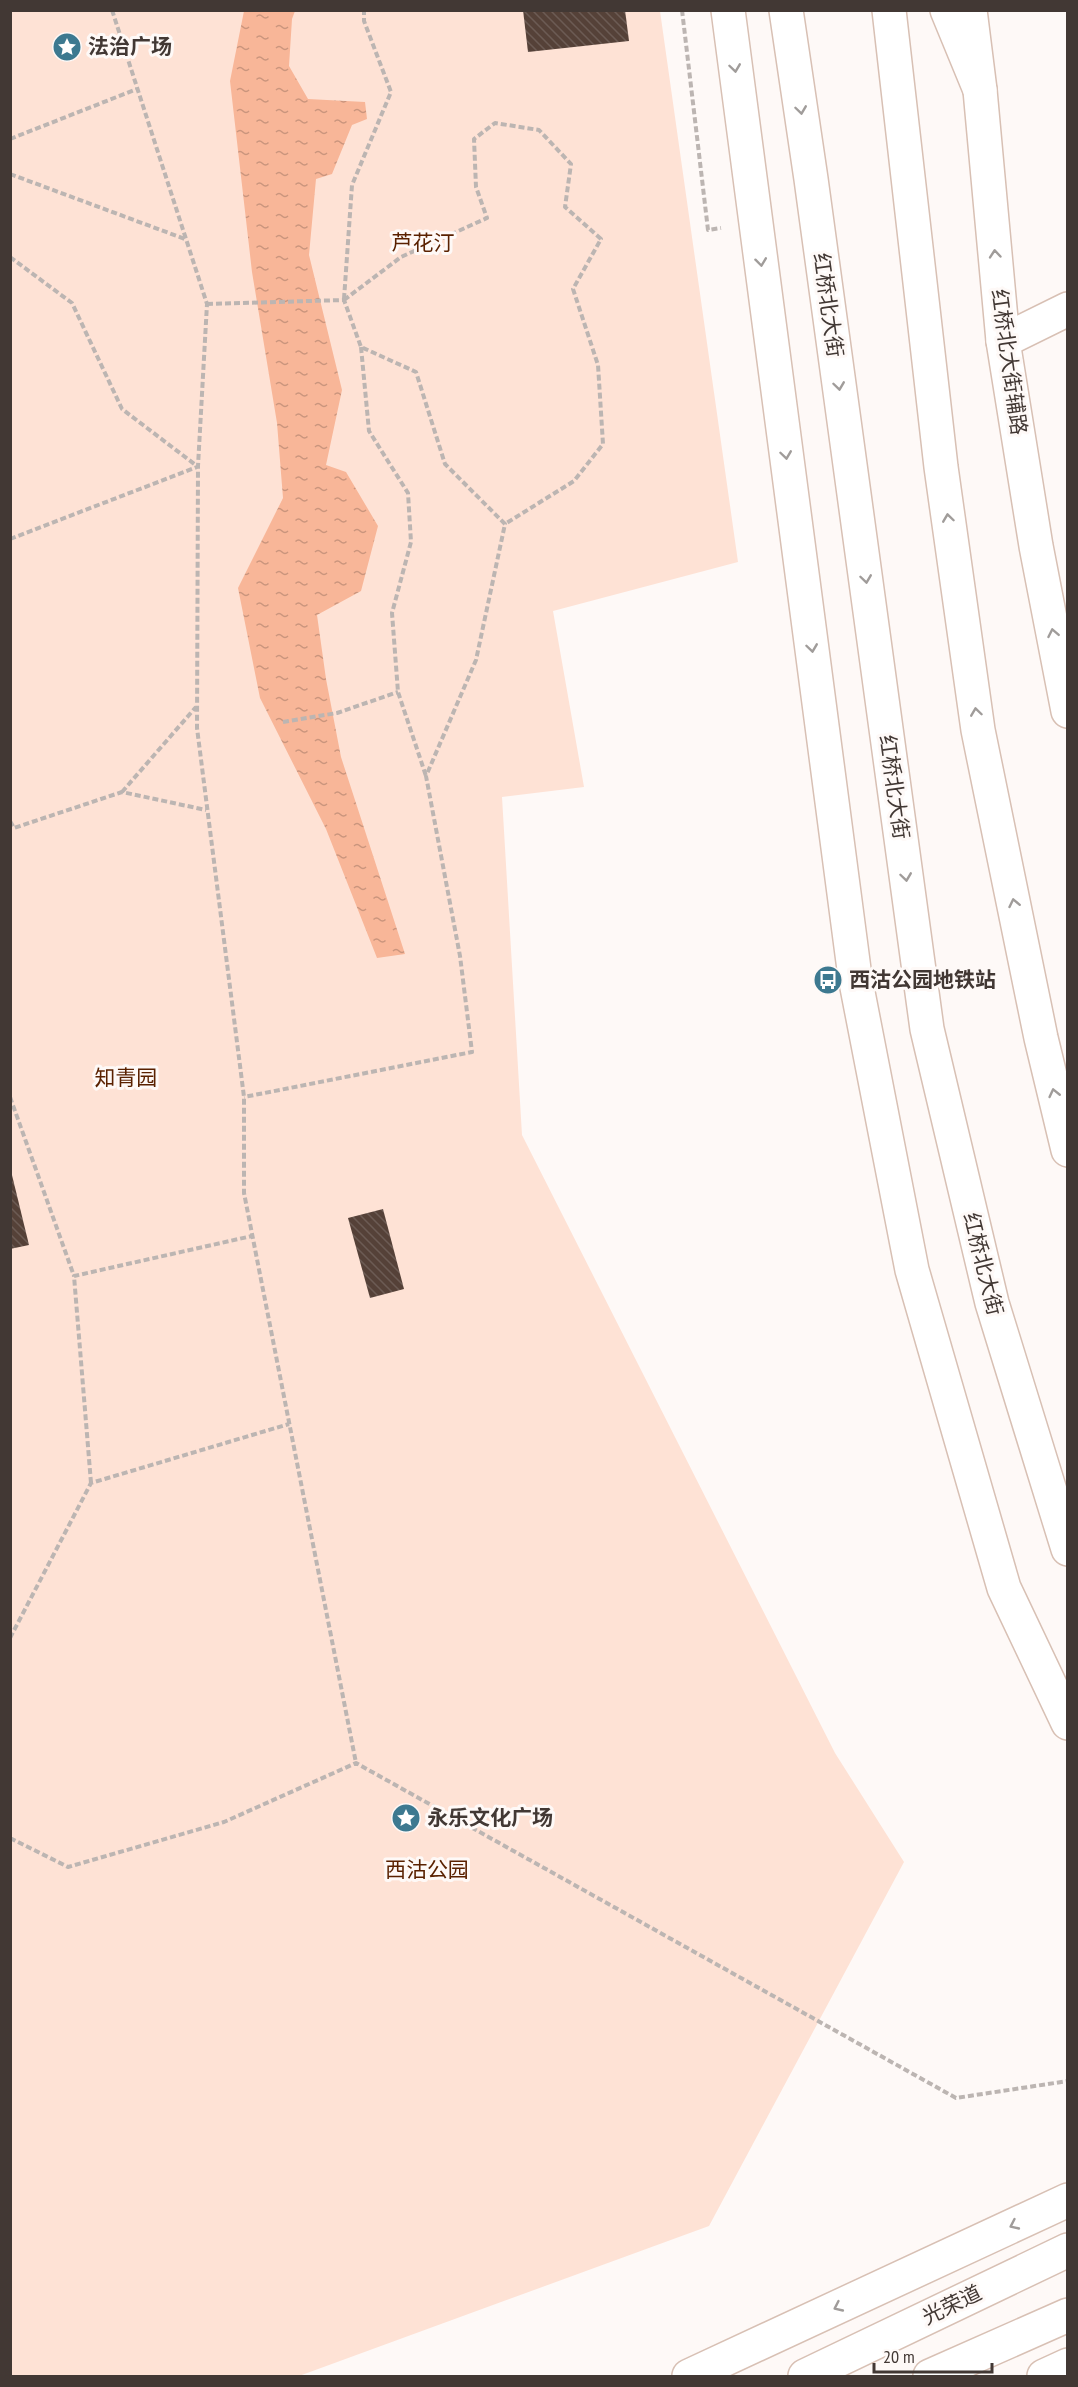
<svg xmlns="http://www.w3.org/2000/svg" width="1078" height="2387" viewBox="0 0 1078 2387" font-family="'PT Sans Narrow','Noto Sans SC',sans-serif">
<defs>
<pattern id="water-ripples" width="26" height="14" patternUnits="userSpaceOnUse" patternTransform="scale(1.5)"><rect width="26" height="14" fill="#f8b698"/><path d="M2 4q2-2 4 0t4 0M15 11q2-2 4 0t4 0" fill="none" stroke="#ca957d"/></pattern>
<pattern id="building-back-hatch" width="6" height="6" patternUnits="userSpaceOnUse" patternTransform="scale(1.5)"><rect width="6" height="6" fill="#554138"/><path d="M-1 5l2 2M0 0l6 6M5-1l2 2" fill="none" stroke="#6c5b54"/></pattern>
</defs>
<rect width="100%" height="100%" fill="#fef9f7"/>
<polygon fill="#fee2d5" points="11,11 660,11 738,562 553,611 584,787 502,797 522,1135 835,1753 904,1862 709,2226 299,2376 11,2376"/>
<polygon fill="url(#water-ripples)" points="244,11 295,11 292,19 289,66 308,99 365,102 367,119 352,125 332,174 316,179 309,255 342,390 326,465 346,472 378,526 361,591 317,615 326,679 341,757 405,954 377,958 326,829 260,698 238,588 283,498 277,423 252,272 230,81"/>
<g fill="url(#building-back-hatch)">
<polygon points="523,10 625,10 629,41 528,52"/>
<polygon points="11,1171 29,1245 10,1249 10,1172"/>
<polygon points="383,1209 404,1289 370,1298 348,1218"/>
</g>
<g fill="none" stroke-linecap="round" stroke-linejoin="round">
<g stroke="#d8c0b4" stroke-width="36">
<polyline id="tertiary" points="1003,341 1068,309"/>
</g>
<g stroke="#d8c0b4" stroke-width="36">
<g id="secondary">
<polyline points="970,10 980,90 1003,341 1036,546 1068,711"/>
<polyline points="689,2376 1068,2200"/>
<polyline points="805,2376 1068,2250"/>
<polyline points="930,2376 1068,2315"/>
<polyline points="1044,2376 1068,2365"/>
</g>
</g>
<g stroke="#d8c0b4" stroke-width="36">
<g id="primary">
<polyline points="728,10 855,977 912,1270 1004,1588 1068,1723"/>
<polyline points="786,10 811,179 927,1029 992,1303 1068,1549"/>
<polyline points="889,10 941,467 978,730 1041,1038 1068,1150"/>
<polyline points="947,10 980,90"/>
</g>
</g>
<g stroke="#bcb5b2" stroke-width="4" stroke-dasharray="6 3" stroke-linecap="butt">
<polyline points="112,10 207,304 198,466 197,728 244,1097 244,1193 356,1763"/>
<polyline points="682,10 708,230 721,228"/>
<polyline points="10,139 137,89"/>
<polyline points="10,174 185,239"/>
<polyline points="10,257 72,303 122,409 197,466"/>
<polyline points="344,299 352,185 391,92 364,21 364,10"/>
<polyline points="344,300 401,257 487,218 476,187 474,139 495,123 539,130 571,164 565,207 601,239 573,289 598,365 603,444 574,481 505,524"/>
<polyline points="207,304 344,300 361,347 416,372 445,464 505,524 476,660 426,776 460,956 472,1052 244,1097"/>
<polyline points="361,347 369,431 408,493 411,542 392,613 398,692 426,776"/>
<polyline points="10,539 197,467"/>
<polyline points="283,722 337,713 398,692"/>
<polyline points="122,792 196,707"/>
<polyline points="10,821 14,828 122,792 206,810"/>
<polyline points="10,1097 74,1276"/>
<polyline points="91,1483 74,1276 252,1236"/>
<polyline points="10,1638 91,1483 289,1424"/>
<polyline points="10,1838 68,1867 224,1822 356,1763 956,2098 1068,2081"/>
</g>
<use href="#tertiary" stroke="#fff" stroke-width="33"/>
<use href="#secondary" stroke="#fff" stroke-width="33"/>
<use href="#primary" stroke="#fff" stroke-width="33"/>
</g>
<defs><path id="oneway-chevron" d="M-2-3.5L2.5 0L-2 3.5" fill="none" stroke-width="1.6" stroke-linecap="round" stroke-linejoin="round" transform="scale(1.5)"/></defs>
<g stroke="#a09c9a">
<use href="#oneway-chevron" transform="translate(735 68) rotate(82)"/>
<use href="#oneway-chevron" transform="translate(801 110) rotate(82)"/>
<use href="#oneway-chevron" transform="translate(995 254) rotate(-95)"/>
<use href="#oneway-chevron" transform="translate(761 262) rotate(83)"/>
<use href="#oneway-chevron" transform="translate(839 386) rotate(82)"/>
<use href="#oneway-chevron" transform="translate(786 455) rotate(82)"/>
<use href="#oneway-chevron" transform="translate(948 518) rotate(-98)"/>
<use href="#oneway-chevron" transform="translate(866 579) rotate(82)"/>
<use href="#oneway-chevron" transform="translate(1053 633) rotate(-101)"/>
<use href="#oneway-chevron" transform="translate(812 648) rotate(82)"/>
<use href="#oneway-chevron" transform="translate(976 712) rotate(-98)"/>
<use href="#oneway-chevron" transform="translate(906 877) rotate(82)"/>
<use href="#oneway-chevron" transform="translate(1014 903) rotate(-102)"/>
<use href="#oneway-chevron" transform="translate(1054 1093) rotate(-103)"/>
<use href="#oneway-chevron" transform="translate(1014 2225) rotate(155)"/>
<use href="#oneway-chevron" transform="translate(838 2307) rotate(155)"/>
</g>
<defs>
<g id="sight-disc" transform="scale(1.5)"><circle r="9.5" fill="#3d7990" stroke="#fef9f7"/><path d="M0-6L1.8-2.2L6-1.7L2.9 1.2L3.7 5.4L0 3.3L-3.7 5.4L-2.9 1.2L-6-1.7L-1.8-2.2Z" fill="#fff"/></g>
<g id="bus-disc" transform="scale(1.5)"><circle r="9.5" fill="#3d7990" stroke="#fef9f7"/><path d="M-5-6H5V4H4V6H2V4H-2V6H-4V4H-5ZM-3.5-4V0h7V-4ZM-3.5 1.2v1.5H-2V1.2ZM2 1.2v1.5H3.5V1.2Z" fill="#fff"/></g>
</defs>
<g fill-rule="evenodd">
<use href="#sight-disc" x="67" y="47"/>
<use href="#bus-disc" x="828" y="980"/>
<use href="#sight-disc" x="406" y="1818"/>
</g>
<g text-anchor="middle" stroke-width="6" stroke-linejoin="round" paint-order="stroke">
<g font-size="21" font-weight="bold" fill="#423834" stroke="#fef9f7" text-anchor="start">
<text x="88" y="54">法治广场</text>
<text x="849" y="987">西沽公园地铁站</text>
<text x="427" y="1825">永乐文化广场</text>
</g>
<g font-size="21" fill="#5a2100" stroke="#fef9f7">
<text x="423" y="250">芦花汀</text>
<text x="126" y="1085">知青园</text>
<text x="427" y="1877">西沽公园</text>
</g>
<g font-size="21" fill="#423834" stroke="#fef9f7">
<text transform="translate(828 305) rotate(82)" y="7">红桥北大街</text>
<text transform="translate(1009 362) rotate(82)" y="7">红桥北大街辅路</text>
<text transform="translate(894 787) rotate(82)" y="7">红桥北大街</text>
<text transform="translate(983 1264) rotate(76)" y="7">红桥北大街</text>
<text transform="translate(952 2305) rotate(-26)" y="7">光荣道</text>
</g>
</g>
<rect width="1078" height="2387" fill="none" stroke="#423834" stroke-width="24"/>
<path d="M874 2363v9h118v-9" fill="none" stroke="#423834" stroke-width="3"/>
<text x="883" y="2363" font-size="18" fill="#423834" stroke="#fef9f7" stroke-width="4.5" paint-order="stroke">20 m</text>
</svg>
